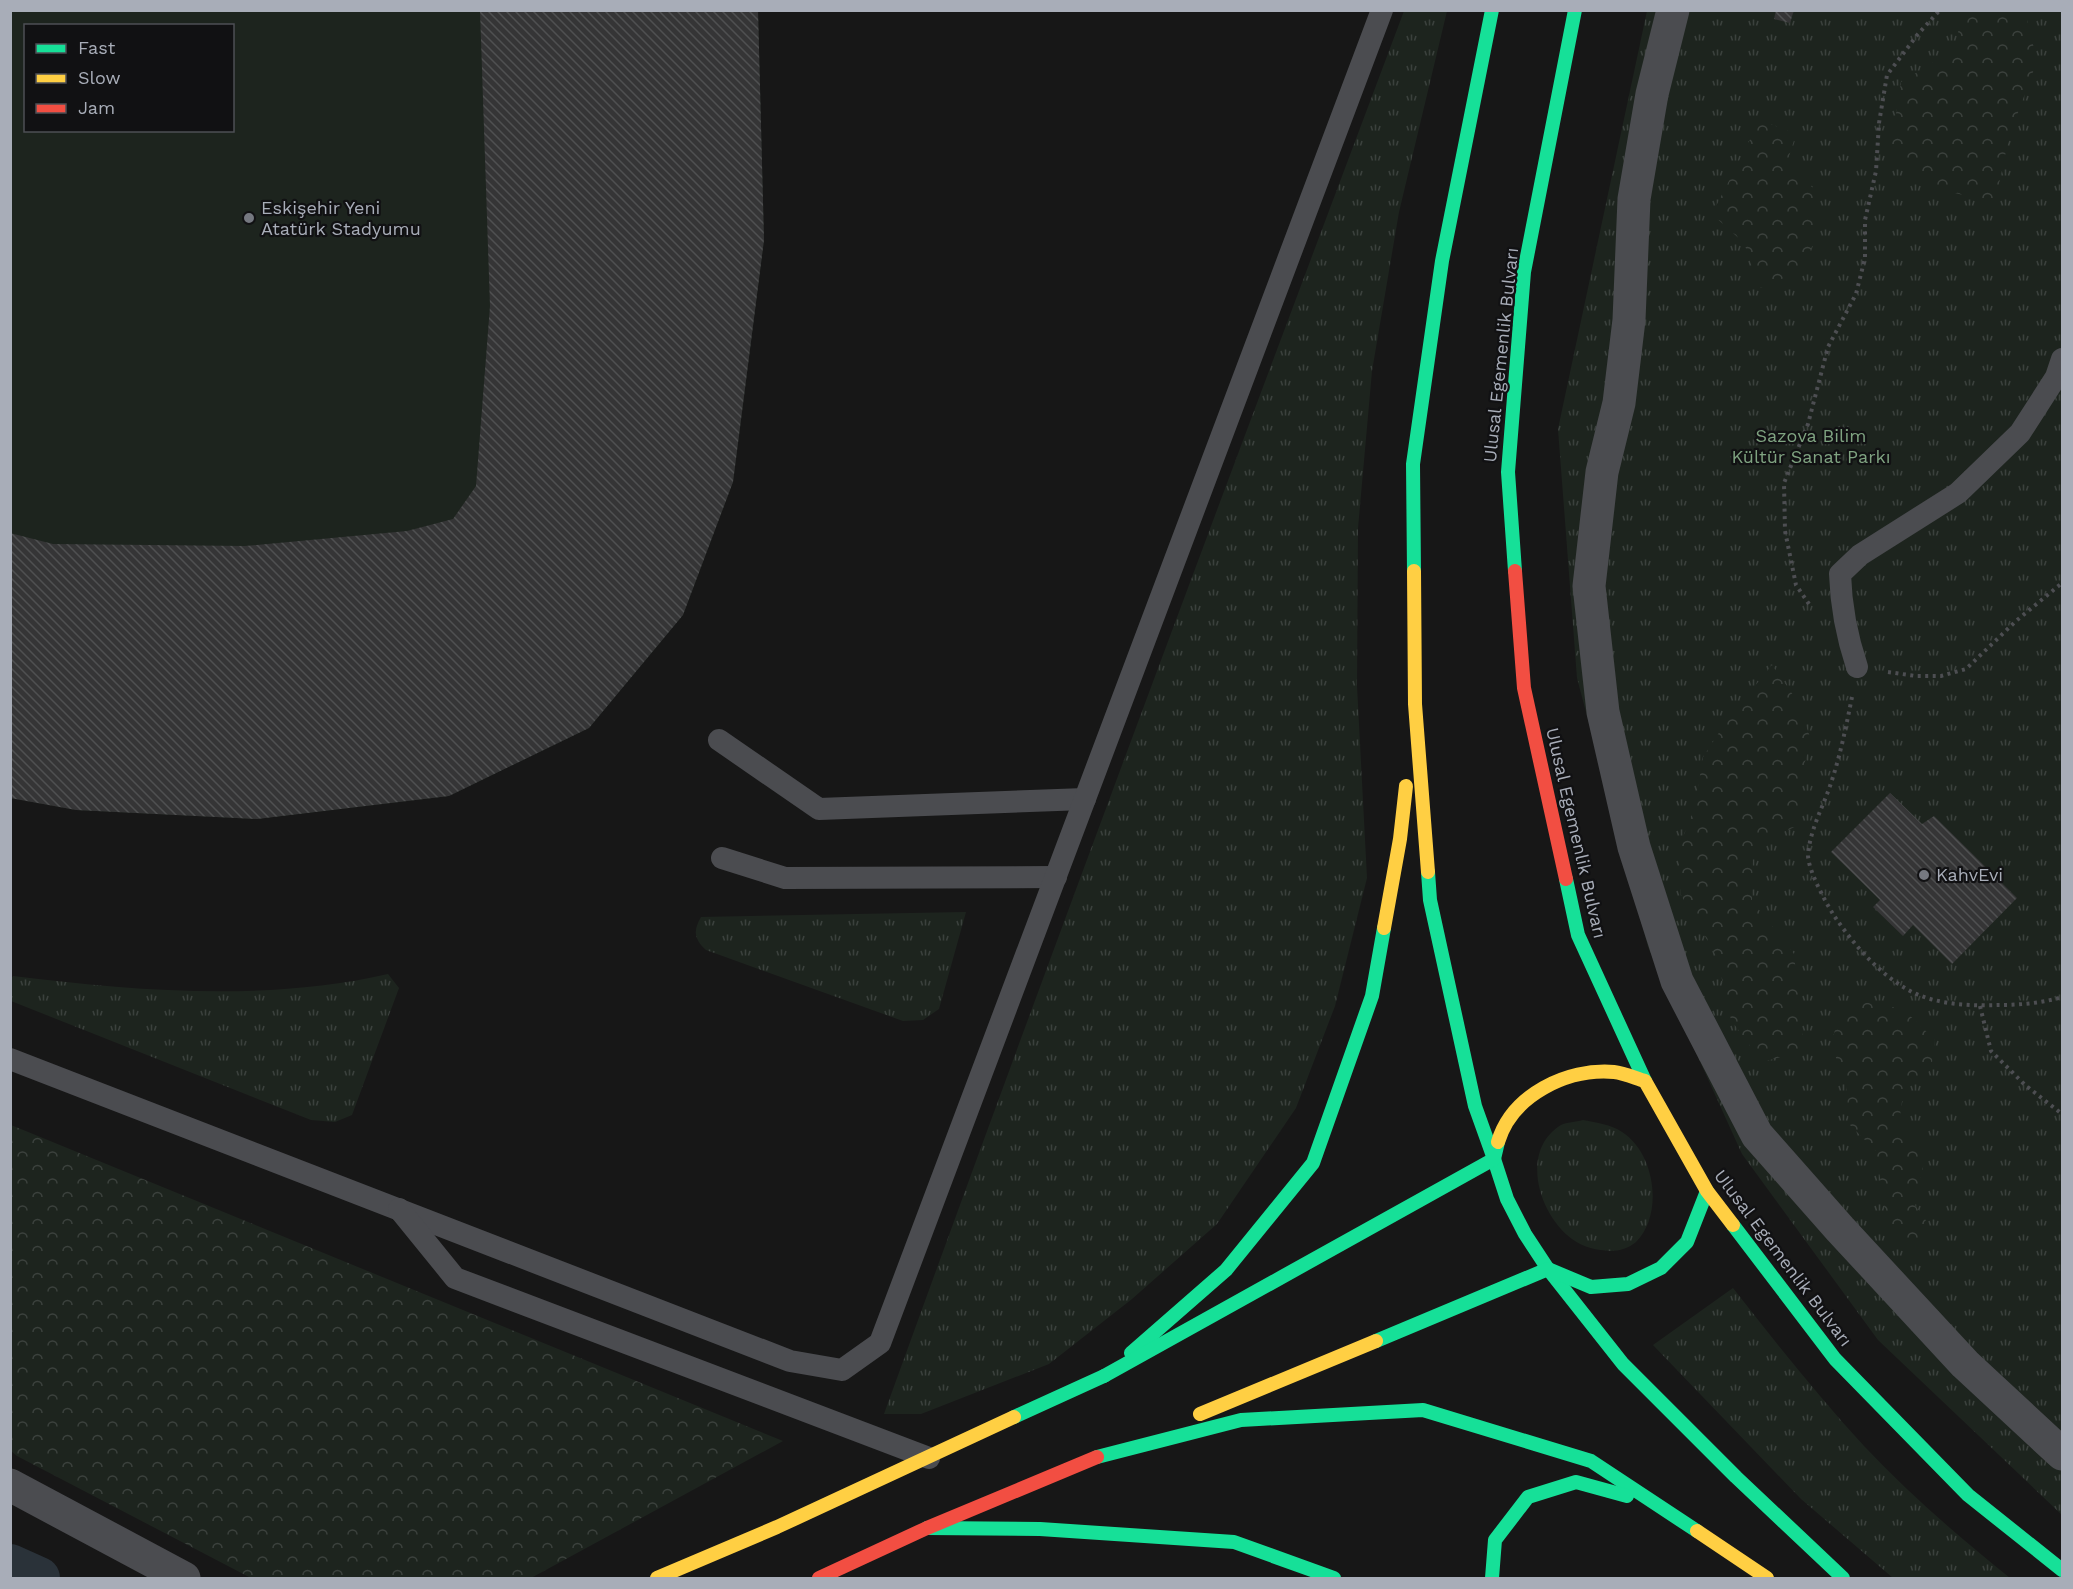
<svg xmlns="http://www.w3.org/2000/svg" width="2073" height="1589" viewBox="0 0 2073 1589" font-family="'Work Sans',sans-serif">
<defs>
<pattern id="grass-tufts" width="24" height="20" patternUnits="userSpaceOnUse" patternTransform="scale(1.5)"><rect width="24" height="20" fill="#1d241e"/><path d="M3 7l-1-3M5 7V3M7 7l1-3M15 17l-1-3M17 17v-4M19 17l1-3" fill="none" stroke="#3b413d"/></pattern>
<pattern id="forest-crowns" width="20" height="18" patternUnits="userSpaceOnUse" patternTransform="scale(1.5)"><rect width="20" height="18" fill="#1d241e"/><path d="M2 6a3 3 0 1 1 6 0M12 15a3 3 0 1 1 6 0" fill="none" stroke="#3b413d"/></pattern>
<pattern id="building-back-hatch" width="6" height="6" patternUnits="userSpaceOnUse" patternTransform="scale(1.5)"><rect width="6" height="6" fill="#353536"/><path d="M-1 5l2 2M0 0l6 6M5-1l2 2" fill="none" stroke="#4f5051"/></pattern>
</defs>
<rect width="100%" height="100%" fill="#171717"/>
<g fill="url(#grass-tufts)">
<path d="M1404,11H1447L1399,212L1372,371L1358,528L1357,686L1367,878L1335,1006L1296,1108L1217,1224L1132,1299L1049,1364L921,1414H884C1054,944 1229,477 1404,11Z"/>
<polygon points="1647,11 2062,11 2062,1515 1878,1340 1742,1154 1648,947 1577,678 1558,429"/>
<path d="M966,912L939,1009L923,1020L903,1021L706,950C694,939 693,931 701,917Z"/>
<path d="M388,974L399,988L352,1115L335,1122L311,1120L11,1001V979L13,976C135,991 267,1002 388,974Z"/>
<path d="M1583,1120C1597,1123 1610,1124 1622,1132C1655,1153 1664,1214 1636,1242C1629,1248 1619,1251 1611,1251C1597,1250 1584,1248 1572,1239C1539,1215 1519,1151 1561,1125C1567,1122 1576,1122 1583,1120Z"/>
<path d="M1733,1288C1775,1342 1818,1396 1864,1446C1909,1494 1959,1537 2010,1578H1893L1801,1499L1653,1345Z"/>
</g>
<g fill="url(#forest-crowns)">
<polygon points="1963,11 2025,11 2037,61 2009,137 1995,203 1931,187 1891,147 1901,82 1954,50"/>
<polygon points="1760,120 1796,134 1787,163 1814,189 1819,228 1803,270 1760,288 1744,243 1712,214"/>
<polygon points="1772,665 1798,702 1811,740 1801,776 1797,826 1753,845 1752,901 1794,954 1804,1051 1762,1062 1731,1020 1717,957 1681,895 1678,850 1695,806 1703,757 1728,719"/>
<polygon points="1863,1002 1903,1009 1935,1040 1931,1070 1904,1087 1899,1123 1927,1148 1915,1205 1927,1222 1922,1246 1889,1238 1876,1151 1849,1124 1846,1085 1831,1044 1841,1009"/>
<polygon points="10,1125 11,1125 783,1441 531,1578 251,1578 17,1456 11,1451"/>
</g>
<path fill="#1d241e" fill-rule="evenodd" d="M10,11H758L764,240L733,482L683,615L589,728L449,796L257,819L76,810L11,798ZM26,26H232V130H26Z"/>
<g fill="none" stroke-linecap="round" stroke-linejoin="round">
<polyline stroke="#2a3239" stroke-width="42" points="10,1565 39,1578"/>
</g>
<g fill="url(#building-back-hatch)">
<polygon points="480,10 758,10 764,240 733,482 683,615 589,728 449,796 257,819 76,810 10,798 10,533 53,544 245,546 407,531 453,519 476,486 490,306"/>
<polygon points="1776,10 1794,10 1790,23 1774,19"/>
<polygon points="1890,793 1922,824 1934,816 2017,898 1952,964 1913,925 1903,936 1873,907 1880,900 1831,852"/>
</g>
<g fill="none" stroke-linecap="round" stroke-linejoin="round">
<g stroke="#4d4e52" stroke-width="4" stroke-dasharray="3 4.5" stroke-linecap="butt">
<polyline points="1809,604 1796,585 1785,531 1784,483 1808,424 1828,347 1856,294 1865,258 1865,220 1876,171 1879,123 1887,75 1918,34 1940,10"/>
<polyline points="1888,672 1916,676 1941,676 1966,669 2016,621 2062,583"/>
<path d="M1852,697C1846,727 1840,757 1830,786C1822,809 1810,830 1808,855C1808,870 1825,901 1833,914C1853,944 1880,976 1914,993C1940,1005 1972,1006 1999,1005C2020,1005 2042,1003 2062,997"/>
<polyline points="1980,1006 1991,1051 2025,1085 2062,1114"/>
</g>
<g stroke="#4b4c50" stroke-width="22">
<path d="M1857,667C1847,637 1841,606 1840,574L1860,555L1958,493L2020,433L2056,377L2062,359"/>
<polyline points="719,740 819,809 1085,799"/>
<polyline points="722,858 785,878 1056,877"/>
<polyline points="10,1059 790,1361 842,1370 880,1343 1382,10"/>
<polyline points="399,1209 455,1278 929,1458"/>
</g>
<g stroke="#4b4c50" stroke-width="33">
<polyline points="1673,10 1652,94 1634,199 1629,320 1619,403 1602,472 1589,586 1603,712 1634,847 1677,981 1757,1135 1840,1229 1965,1364 2062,1454"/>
<polyline points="10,1485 184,1578"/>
</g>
<g stroke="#16e098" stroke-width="14">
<polyline points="1414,571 1413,464 1442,261 1492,10"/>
<polyline points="1515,571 1508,472 1524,272 1575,10"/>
<polyline points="1428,872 1430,900 1475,1106 1494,1159"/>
<polyline points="1566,879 1578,935 1645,1081"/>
<polyline points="1494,1159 1507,1199 1525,1234 1548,1269 1623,1364 1736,1477 1843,1578"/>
<polyline points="1733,1225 1835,1359 1968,1495 2062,1570"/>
<polyline points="1376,1341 1548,1269 1591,1287 1628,1284 1661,1268 1687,1242 1707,1191"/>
<polyline points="1131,1353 1226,1270 1313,1163 1372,996 1384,928"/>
<polyline points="1104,1376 1494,1159 1498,1142"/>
<polyline points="1014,1417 1104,1376"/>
<polyline points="1097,1457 1241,1420 1423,1410 1591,1461 1697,1531"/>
<polyline points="927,1528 1040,1529 1234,1542 1334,1578"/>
<polyline points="1492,1578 1495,1540 1528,1497 1576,1482 1627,1496"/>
</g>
<g stroke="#ffcf43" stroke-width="14">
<polyline points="1414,571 1415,704 1428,872"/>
<polyline points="1384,928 1400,839 1406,786"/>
<path d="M1498,1142C1512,1095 1567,1068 1614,1072C1624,1073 1635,1078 1645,1081L1707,1191L1733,1225"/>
<polyline points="1200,1414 1376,1341"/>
<polyline points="1697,1531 1767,1578"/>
<polyline points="657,1578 777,1527 1014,1417"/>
</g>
<g stroke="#f24e42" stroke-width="14">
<polyline points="1515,571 1524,688 1566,879"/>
<polyline points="819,1578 927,1528 1097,1457"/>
</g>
</g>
<g fill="#757880" stroke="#111113" stroke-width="2">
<circle cx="249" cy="218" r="6"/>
<circle cx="1924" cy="875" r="6"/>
</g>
<g text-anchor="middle" stroke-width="4.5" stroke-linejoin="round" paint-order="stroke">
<g font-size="18" fill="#a8adb8" stroke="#111113" text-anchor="start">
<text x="261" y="214">Eskişehir Yeni<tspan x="261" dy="21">Atatürk Stadyumu</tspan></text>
<text x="1936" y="881">KahvEvi</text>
</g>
<g font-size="18" fill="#a8adb8" stroke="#111113">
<text transform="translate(1501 355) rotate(-84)" y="6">Ulusal Egemenlik Bulvarı</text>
<text transform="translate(1576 833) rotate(77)" y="6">Ulusal Egemenlik Bulvarı</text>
<text transform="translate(1783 1258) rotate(53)" y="6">Ulusal Egemenlik Bulvarı</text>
</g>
<g font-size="18" fill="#7fa381" stroke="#111113">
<text x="1811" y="442">Sazova Bilim<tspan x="1811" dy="21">Kültür Sanat Parkı</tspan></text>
</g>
</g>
<rect width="2073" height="1589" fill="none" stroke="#a8adb8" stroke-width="24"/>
<rect x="24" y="24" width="210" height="108" fill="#111113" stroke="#4d4f55" stroke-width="1.5"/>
<rect x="36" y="44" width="30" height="9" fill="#16e098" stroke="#4d4f55" stroke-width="1.5"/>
<text x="78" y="54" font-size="18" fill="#a8adb8">Fast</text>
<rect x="36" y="74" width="30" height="9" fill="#ffcf43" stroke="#4d4f55" stroke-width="1.5"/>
<text x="78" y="84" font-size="18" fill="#a8adb8">Slow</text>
<rect x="36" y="104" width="30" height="9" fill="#f24e42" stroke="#4d4f55" stroke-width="1.5"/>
<text x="78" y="114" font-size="18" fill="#a8adb8">Jam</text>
</svg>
